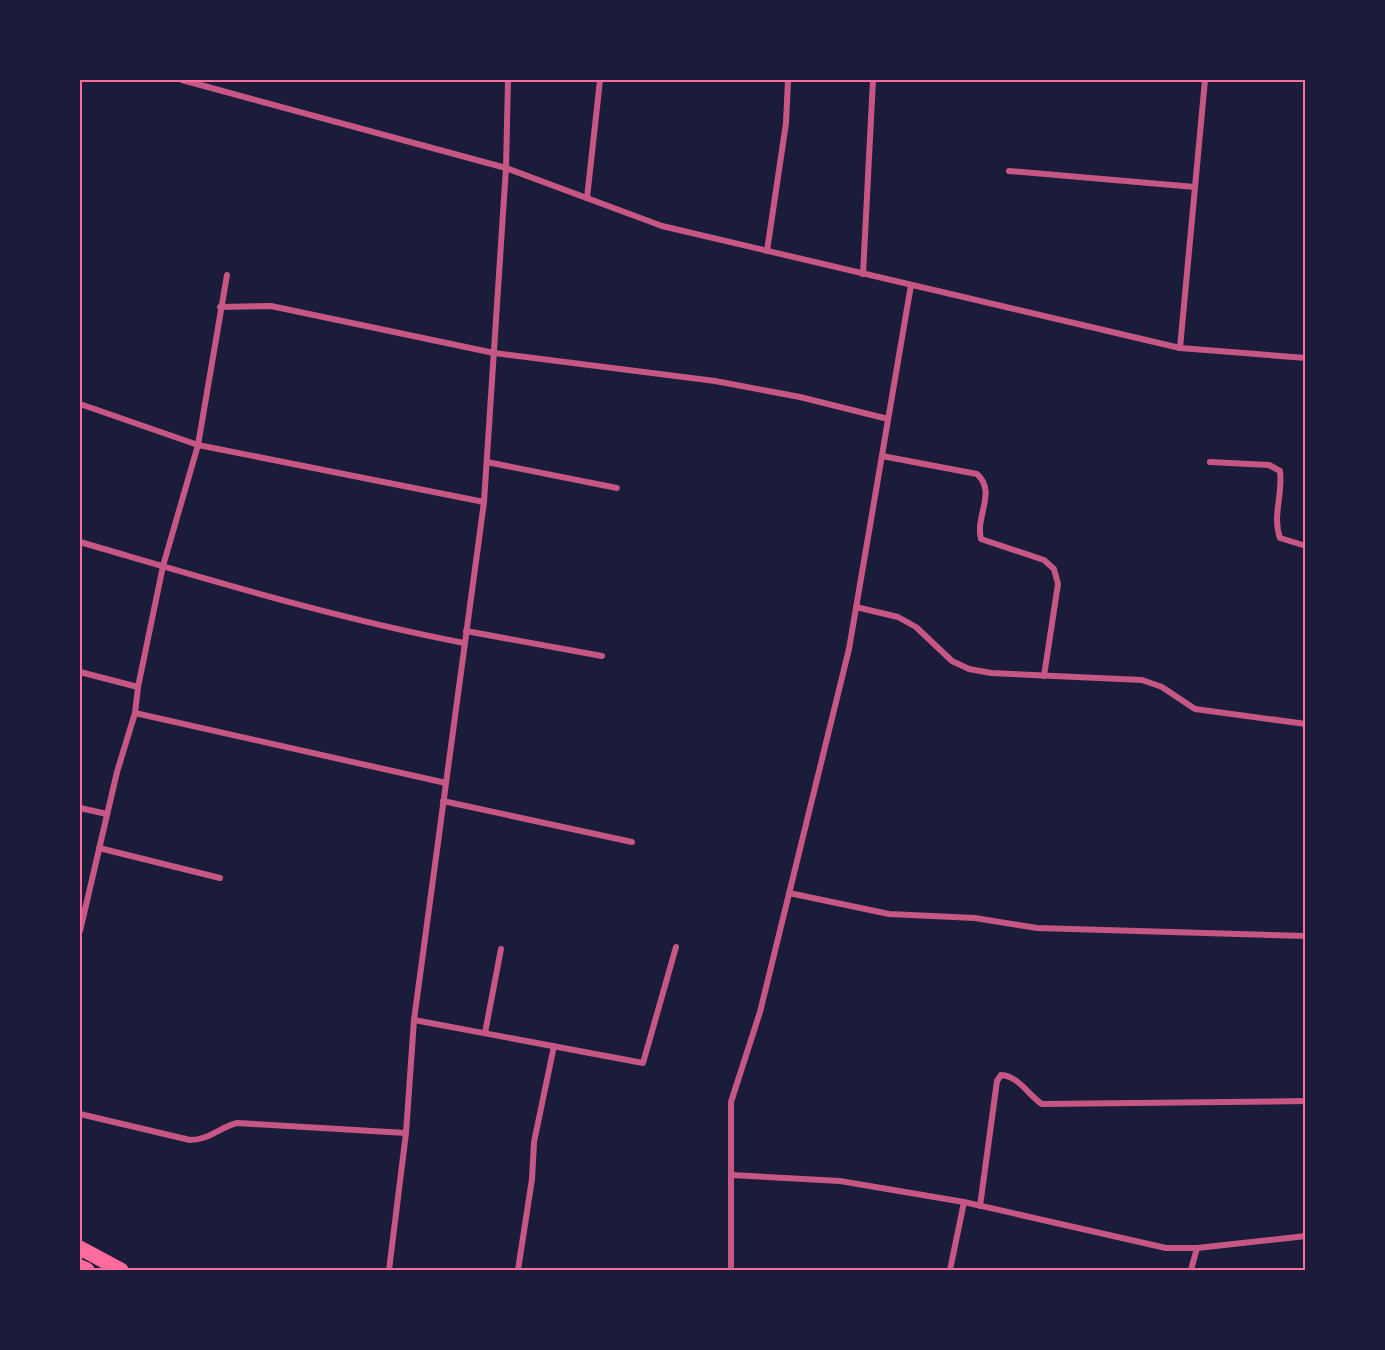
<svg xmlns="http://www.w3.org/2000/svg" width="1385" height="1350" viewBox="0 0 1385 1350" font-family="'Crimson Pro',serif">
<rect width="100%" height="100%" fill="#1b1b3a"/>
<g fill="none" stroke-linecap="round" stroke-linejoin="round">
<g stroke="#c65784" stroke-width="6">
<polyline points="182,80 506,168 662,226 1180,348 1306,358"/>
<polyline points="1009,171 1195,187"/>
<polyline points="587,198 600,80"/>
<polyline points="767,251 786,123 788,80"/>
<polyline points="863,274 873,80"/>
<polyline points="220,307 271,306 494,353 715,381 800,397 888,419"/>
<polyline points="1180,348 1205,80"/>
<polyline points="80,404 198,445 484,502"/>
<path d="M882,456L977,474C997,492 975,516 981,539L1044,560L1054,569L1058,584L1044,676"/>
<polyline points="487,462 617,488"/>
<path d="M1210,462L1269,465L1280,471C1283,495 1272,516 1280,538L1306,546"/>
<path d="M80,542C207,579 333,618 464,643"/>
<polyline points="856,607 898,617 916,627 952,661 969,669 991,673 1142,680 1162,687 1195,709 1306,724"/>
<polyline points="466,631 602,656"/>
<polyline points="80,672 138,687"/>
<polyline points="135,713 446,783"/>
<polyline points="443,801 632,842"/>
<polyline points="80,808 107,814"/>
<polyline points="99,848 220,878"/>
<polyline points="789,893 889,914 975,918 1037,928 1306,936"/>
<polyline points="80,931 117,772 135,713 138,687 163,566 198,445 227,275"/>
<polyline points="414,1020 643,1063 676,947"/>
<polyline points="485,1033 501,949"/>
<path d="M80,1114L190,1140C209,1140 220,1127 237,1123L406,1133"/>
<polyline points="731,1175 840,1181 964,1202 1166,1248 1197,1248 1306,1236"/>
<path d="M980,1206L997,1081L1001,1075C1019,1076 1028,1095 1042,1104L1306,1101"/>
<polyline points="389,1270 406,1133 414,1020 484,502 506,168 508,80"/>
<polyline points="518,1270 532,1179 534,1142 554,1046"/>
<polyline points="731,1270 731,1102 760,1012 849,649 911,285"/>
<polyline points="950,1270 964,1202"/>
<polyline points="1191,1270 1197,1248"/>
</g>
<g stroke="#ff6b9d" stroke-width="15">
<polyline points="80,1248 121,1270"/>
<polyline points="80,1267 87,1270"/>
</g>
</g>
<rect width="1385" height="1350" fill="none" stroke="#1b1b3a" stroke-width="162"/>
<rect x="81" y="81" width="1223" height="1188" fill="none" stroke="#ff6b9d" stroke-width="2"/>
</svg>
